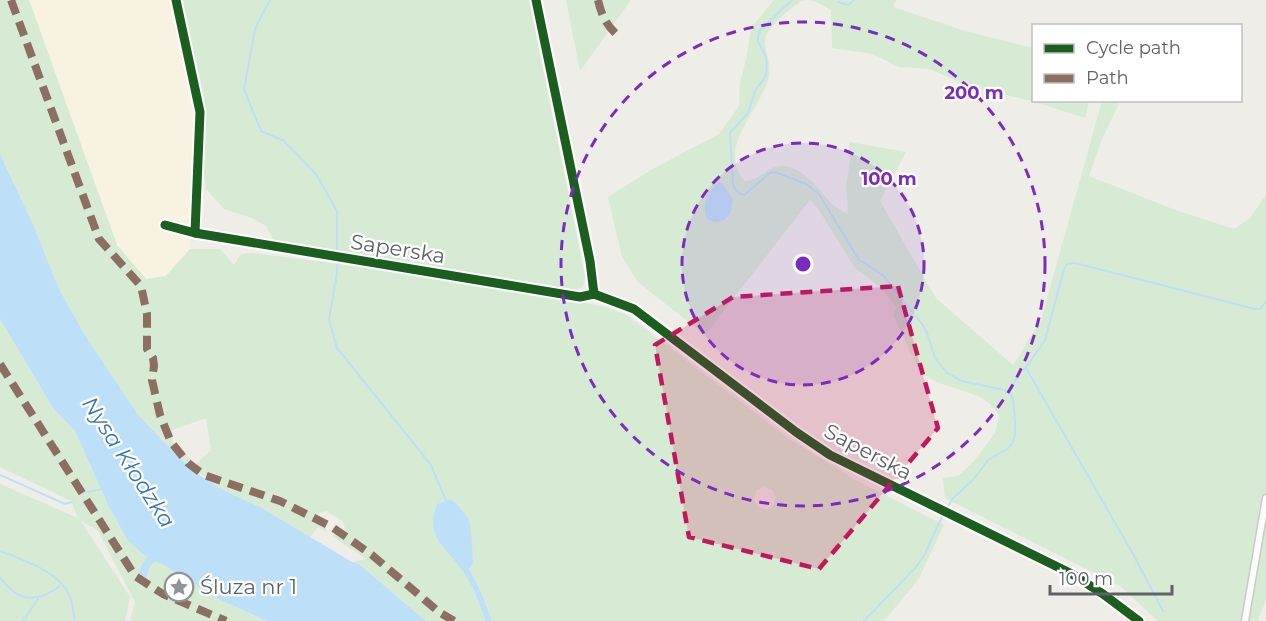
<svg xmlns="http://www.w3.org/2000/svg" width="1266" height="621" viewBox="0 0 1266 621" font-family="Montserrat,sans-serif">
<rect width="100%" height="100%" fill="#eeede8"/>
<polygon fill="#f7f2e2" points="29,0 171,0 192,94 194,125 190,249 166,276 145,279 117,245"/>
<g fill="#d7ead4" fill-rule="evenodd">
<path d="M0,0H29L117,245L146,279L166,276L190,249H220L234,265L241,254L253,253L378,269L379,261L284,245L273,239L266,226L252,218L224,209L206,189L203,170L206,117L200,78L180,0H529L585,277L583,286L575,291L542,286L540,295L606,307L627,315L789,439L854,479L944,525L918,580L884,621H492L481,592L468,568C474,560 471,556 471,546C471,526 467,508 446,500L437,504C423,538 448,549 464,573C474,588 480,604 485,621H426L359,564L352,562L366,559L332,536L335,534L343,538L346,533L343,521L326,511L319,513L316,521L326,528V532L318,527L310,537L262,508L221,489L209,482L216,481L194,471L139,416L85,335L59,289L33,224L0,154ZM206,418L211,450L196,464L173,442L170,431ZM764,487L772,490L776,497L773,506L766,510L758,507L754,500L756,491Z"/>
<polygon points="566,0 631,0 580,71"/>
<path d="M774,0H896L893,7L965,31L1033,48L1034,100L1089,101L1085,118L1032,101L968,86L930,69L899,67L873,54L832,48L831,10C823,6 815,0 806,0C795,2 765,29 765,41C765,54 772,64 769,77C761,109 715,149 745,181C759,181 769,165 784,166C803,167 820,191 832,204C836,208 843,211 848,214L846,185L850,161L849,142L906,152L880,201L936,298L1013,365L1041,320L1102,101H1120L1102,139L1089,176L1178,211L1234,229L1250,218L1266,195V600L1258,621H1249L1260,553L1250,569L1242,621H1158L1120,586L945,498L943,478L958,476L974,461L995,433L999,416C986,388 946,392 923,374C916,368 899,326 893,315L896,307L879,286L855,268L819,210L810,200L705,335L638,282L622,257L608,197L651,170L719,134L739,106L740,82L746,60L751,28Z"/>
<polygon points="0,319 53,408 75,431 108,505 128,541 150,560 162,564 218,599 267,621 130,621 135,602 98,531 80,520 130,597 125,621 0,621 0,484 78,518 71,501 0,467"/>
</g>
<g fill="#bde0f8">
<polygon points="0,154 33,224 59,289 85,335 139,416 193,471 221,489 262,508 352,562 359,564 426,621 267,621 218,599 162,564 150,560 128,541 108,505 75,431 53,408 0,319"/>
<path d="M720,181L733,200L730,214L723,221L715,222L707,219C701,204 709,190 720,181Z"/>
<path d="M450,499L458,505L469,520L471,531L473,562L469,569L481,592L492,621H485C480,604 474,588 464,573C448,549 423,538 437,504Z"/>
</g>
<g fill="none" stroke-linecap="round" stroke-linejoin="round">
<g stroke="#bde0f8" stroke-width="2">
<polyline points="270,0 255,29 244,89 261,131 284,141 316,174 337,211 337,273 329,320 337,348 431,465 447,503"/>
<path d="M792,0L761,29L758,36V41L766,57L767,70L765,77L755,91L748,113L730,133L733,184C735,191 738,194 744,195L770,173L775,172L806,184L819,194L859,260L883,275L923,325L927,333L935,358L947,373L962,381L1009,391L1013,399L1015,422V435L1012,444L1007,449L988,460L973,480L952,499L938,525L925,554L916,567L864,621"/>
<polyline points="838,2 848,5 854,0"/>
<polyline points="1026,368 1133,554 1163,611"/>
<polyline points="1024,370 1045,340 1064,269 1067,264 1075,263 1255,309 1260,309 1266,302"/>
<polyline points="1010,390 1017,377"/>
<polyline points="0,475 65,504 72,502"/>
<polyline points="87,492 102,489"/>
<path d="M0,551C22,559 62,573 70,597C73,605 73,613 75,621"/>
<path d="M0,577C18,602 35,604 60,586"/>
<polyline points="23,621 38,599"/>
</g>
<polyline stroke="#bde0f8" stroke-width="8" points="143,575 145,567 156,552"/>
<g stroke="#cacac9" stroke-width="9">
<g id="minor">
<polyline points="176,0 200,112 195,233"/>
<polyline points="536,0 590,261 594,294"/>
<polyline points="165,225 195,233 580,297 594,294 634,309 796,432 830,455 1072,574 1103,594 1139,621"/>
<polyline points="1245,621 1266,498"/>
</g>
</g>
<use href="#minor" stroke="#fcfcfc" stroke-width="6"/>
<g stroke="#8d6e63" stroke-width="8" stroke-dasharray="15 8" stroke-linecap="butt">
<polyline points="11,0 99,239 141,286 147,314 147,349 153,358 154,366 152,380 160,415 171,442 188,463 204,475 280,501 332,527 372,555 439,612 454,621"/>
<path d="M598,0C602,17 607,27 621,38"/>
<polyline points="0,364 135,576 163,594 226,621"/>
</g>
<g stroke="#fff" stroke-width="13">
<g id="cycleway">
<polyline points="176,0 200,112 195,233"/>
<polyline points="536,0 590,261 594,294"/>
<polyline points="165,225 195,233 580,297 594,294 634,309 796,432 830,455 1072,574 1103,594 1139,621"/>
</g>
</g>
<use href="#cycleway" stroke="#1b5e20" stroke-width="9"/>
</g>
<path fill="#c2185b" fill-opacity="0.2" stroke="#c2185b" stroke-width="4.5" stroke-dasharray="12 8" stroke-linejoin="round" d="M898,286L938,428L819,569L689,537L655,345L733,297Z"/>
<circle cx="803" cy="264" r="121" fill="#7b2cbf" fill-opacity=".12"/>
<g fill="none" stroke="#7b2cbf" stroke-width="3" stroke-dasharray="10 8">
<circle cx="803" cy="264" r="121"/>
<circle cx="803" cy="264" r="242"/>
</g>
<defs>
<g id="sight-ring" transform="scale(1.5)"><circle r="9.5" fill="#fff" stroke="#909394" stroke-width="1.5"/><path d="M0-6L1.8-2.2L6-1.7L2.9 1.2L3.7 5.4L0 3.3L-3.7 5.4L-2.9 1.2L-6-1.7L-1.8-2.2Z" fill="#909394"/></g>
</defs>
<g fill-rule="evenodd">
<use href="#sight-ring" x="179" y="587"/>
</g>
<g text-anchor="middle" stroke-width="4.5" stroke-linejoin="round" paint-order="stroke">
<g font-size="21" fill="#5e6267" stroke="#fff">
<text transform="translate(398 249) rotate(9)" y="7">Saperska</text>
<text transform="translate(868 452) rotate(28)" y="7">Saperska</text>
</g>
<g font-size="21" fill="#5e6267" stroke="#fff" text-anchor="start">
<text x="200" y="594">Śluza nr 1</text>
</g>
<g font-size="22" font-style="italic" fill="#3e76ac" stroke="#fff">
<text transform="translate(129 462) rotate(57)" y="8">Nysa Kłodzka</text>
</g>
</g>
<circle cx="803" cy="264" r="9" fill="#7b2cbf" stroke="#fff" stroke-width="3"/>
<g font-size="18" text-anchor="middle" font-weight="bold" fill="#7b2cbf" stroke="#fff" stroke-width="4.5" stroke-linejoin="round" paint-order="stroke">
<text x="974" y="99">200 m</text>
<text x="889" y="185">100 m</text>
</g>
<rect x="1032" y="24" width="210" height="78" fill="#ffffff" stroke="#bfc0c2" stroke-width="1.5"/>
<rect x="1044" y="44" width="30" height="9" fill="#1b5e20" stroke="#bfc0c2" stroke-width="1.5"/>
<text x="1086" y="54" font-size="18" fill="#5e6267">Cycle path</text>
<rect x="1044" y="74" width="30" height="9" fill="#8d6e63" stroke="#bfc0c2" stroke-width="1.5"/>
<text x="1086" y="84" font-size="18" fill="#5e6267">Path</text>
<path d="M1050 585v9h122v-9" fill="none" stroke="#5e6267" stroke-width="3"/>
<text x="1059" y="585" font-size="18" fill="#5e6267" stroke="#ffffff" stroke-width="4.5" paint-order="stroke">100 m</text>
</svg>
